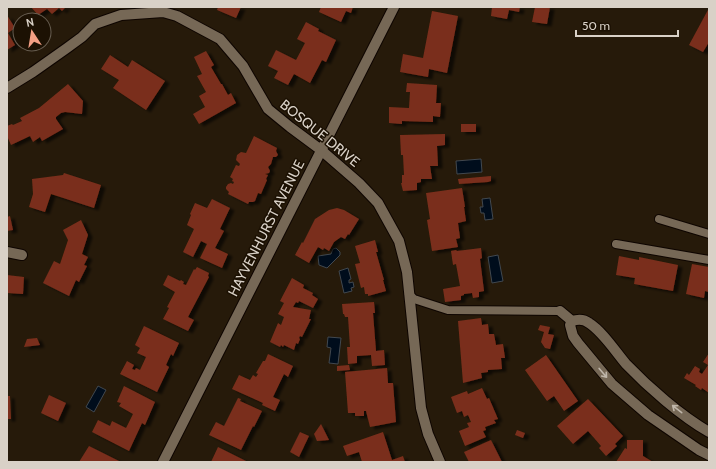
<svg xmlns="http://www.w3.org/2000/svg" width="716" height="469" viewBox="0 0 716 469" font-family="Cabin,sans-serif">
<defs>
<filter id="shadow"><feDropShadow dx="4.5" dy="2.5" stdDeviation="1" flood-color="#0009"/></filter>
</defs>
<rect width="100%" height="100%" fill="#261a0a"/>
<g fill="#000d1c" stroke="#41484f">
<polygon points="481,159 482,172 457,174 456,161"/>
<polygon points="490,198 493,219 485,220 484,213 481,213 480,207 483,207 482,199"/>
<polygon points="336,248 340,252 340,255 327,268 319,265 318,256 331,254 333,249"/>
<polygon points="498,255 503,281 492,283 488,257"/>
<polygon points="348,268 351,279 349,280 349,283 353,282 354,287 351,288 352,291 344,293 339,271"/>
<polygon points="328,337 341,338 338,364 329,363 331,348 327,347"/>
<polygon points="98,386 106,390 94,412 86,407"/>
</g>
<g fill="#7a2f1b" filter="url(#shadow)">
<polygon points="31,7 66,7 62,11 59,8 52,14 47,9 38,15"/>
<polygon points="218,7 241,7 236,18 217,10"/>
<polygon points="321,7 353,7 351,13 346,11 341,22 319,12"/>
<polygon points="492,7 520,7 519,12 509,10 507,19 491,16"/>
<polygon points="535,7 550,7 547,24 532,22"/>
<polygon points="709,8 709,42 703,52 689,45"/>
<polygon points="432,11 458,16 447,73 429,69 428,77 400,72 403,54 423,58"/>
<polygon points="7,15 15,28 8,33 15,45 7,50"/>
<polygon points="306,22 319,29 318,31 336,40 326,62 322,60 310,83 294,74 288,85 274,78 278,71 268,66 276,50 296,60 305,43 297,39"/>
<polygon points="206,51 214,65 211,67 221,84 222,84 228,95 231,93 236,103 199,124 193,114 205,107 199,96 206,92 197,76 202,74 194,57"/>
<polygon points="110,55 128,67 132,60 165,81 146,110 113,88 119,80 101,69"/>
<polygon points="407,83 437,85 436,103 441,103 440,117 433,116 433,122 402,121 402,124 389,123 389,107 409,108 410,92 406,92"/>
<polygon points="68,84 83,101 82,114 65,112 61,113 56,117 56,119 63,129 42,141 40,137 33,142 30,136 11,145 7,136 7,126 12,124 13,125 22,121 20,118 39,108"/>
<rect x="461" y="124" width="15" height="8"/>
<polygon points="445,134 445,145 437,146 438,166 430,166 432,179 421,179 421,182 417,183 417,190 403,191 401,183 402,183 402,175 404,175 403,155 401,155 400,135"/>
<polygon points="254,136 277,148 276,151 278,155 276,157 273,157 271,164 268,167 270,171 269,173 265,174 268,175 266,179 267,180 261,194 258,193 255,201 253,202 249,202 248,204 228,194 229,192 226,189 226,187 228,184 231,183 233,184 234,182 232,181 233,179 230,177 236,165 239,166 240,164 236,160 237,155 241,152 246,153"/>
<polygon points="64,173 101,185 94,208 51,194 45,212 29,207 33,194 32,179 63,175"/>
<polygon points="491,176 491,181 488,182 459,184 458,179"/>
<polygon points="462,188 465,207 464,207 466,221 458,223 460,238 456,239 458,247 432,251 427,220 430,219 426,193"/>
<polygon points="212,199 230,208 220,229 224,231 215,248 228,254 222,268 200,258 207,244 201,241 193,257 183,252 194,229 187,225 191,215 190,214 195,203 207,208"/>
<polygon points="337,208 344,210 359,219 349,235 348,234 345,239 341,237 334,242 329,251 324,248 323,250 318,247 309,263 295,255 302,242 303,243 315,219 329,210"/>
<polygon points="10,216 13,230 7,231 7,217"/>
<polygon points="81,220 88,235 82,254 88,257 84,265 87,266 79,282 76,280 69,296 43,283 54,261 60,264 68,240 63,230"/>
<polygon points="375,240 378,252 376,252 384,280 383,280 386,291 368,296 368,294 365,294 364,287 361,288 355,264 360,263 355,246"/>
<polygon points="481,248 482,258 480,259 484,291 479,292 479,297 473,298 472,293 464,294 464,295 461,296 461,300 445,302 443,289 460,286 456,264 453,265 451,251 456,250 457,251"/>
<polygon points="619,256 639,260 639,257 678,265 673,291 634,284 635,278 616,275"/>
<polygon points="692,264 709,267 709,292 705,291 704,298 686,294"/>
<polygon points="197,267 209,273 208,276 209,277 188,317 194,320 188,331 163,319 169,308 167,307 175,292 163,285 168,275 180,281 181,280 184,282 183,284 186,285 194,269 195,270"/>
<polygon points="7,275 24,277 23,294 7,293"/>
<polygon points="292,278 304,285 303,288 313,293 312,295 318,299 313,308 299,301 298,303 296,302 293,307 311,310 309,319 311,319 302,337 300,336 299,338 300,339 298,344 296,343 294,350 284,345 283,347 281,345 280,347 270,342 278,323 281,325 284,317 278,314 284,303 280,301"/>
<polygon points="374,302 375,313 373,313 376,351 384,350 385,365 372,366 371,355 357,356 357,363 348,364 347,347 350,347 348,317 345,317 344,314 343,314 342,304"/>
<polygon points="481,318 482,325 488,324 489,334 494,334 496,345 503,344 505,358 501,358 502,369 488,370 488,372 481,373 482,378 463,383 458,321"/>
<polygon points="540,325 550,327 548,334 554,335 550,349 545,348 541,342 544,332 538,330"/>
<polygon points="144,326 179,343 173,356 171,354 166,365 169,367 157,392 120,374 127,361 134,365 132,369 135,370 136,368 140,370 146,357 137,353 140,348 135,345"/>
<polygon points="37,338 40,345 24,347 27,339"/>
<polygon points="709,353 709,393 702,388 701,390 695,386 696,385 684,378 687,373 689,375 695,366 700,369 699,372 702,374 708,365 703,362"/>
<polygon points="268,354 293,366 288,377 284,374 273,397 280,400 275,411 262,405 263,403 232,389 239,375 250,380 253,375 256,377 258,374 256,373 263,361 265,361"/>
<polygon points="546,355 578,401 564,411 554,396 547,401 525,370"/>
<polygon points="349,365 350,370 337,371 337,366"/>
<polygon points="387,368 388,383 393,383 396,422 370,427 366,411 364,411 364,416 355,416 355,413 348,413 345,372"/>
<polygon points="124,386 155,402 145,425 142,423 129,451 92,432 98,420 110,426 112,421 126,428 133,414 119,406 121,403 117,402"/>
<polygon points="482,388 487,399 489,398 498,419 494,420 496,423 485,427 486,430 483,431 486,437 465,446 459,431 469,427 467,423 471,422 468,415 464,417 462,411 457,413 451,397 467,391 468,394"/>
<polygon points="49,395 66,403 58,421 41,413"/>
<polygon points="7,396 10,396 11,419 7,419"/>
<polygon points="238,398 241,399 240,401 262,411 254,427 253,426 241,450 209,435 216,422 224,426"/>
<polygon points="588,399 623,436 615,444 617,446 606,456 599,448 601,446 588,431 573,444 557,426"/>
<polygon points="321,424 329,440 317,441 314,434"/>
<polygon points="517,430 525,433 523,438 515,435"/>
<polygon points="300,432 309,436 299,457 290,452"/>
<polygon points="383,432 392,460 403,456 405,462 362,462 359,452 347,456 343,446"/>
<polygon points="491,440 502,462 469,462 464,452"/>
<polygon points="627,440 643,440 643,456 653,462 616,462 625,448 627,449"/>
<polygon points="89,446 121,462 79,462"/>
<polygon points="218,447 248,462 211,462"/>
</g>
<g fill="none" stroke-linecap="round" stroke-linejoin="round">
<g stroke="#0e0500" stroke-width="10">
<g id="service">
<polyline points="659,219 709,234"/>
<polyline points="616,244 709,260"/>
<polyline points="409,294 414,299 448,310 560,311"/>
</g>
</g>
<g stroke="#0e0500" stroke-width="12">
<g id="minor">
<polyline points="7,88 33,72 67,48 82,37 95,24 121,15 163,12 177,16 220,39 243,66 268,109 290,127 321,150 359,183 378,203 399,241 407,272 421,408 428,434 440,462"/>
<polyline points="7,252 22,255"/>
<polyline points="560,311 572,321"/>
<polyline points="572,321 570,325 573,336 578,343 612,384 648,415 699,450 709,455"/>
<path d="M572,321C578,319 584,319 589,323C603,332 615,351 626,364C648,387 681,416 709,432"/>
</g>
</g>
<g stroke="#0e0500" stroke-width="12">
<polyline id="secondary" points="163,462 394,7"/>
</g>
<use href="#service" stroke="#766856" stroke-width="8"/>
<use href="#minor" stroke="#766856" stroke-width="10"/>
<use href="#secondary" stroke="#766856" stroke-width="10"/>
</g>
<defs><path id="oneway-shaft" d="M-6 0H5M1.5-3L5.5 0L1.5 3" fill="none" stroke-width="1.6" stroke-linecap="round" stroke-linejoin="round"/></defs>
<g stroke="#c0b7ab">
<use href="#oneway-shaft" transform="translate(603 373) rotate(50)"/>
<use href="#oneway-shaft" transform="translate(677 409) rotate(-142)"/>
</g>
<g text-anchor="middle" stroke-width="3" stroke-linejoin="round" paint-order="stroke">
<g font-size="14" fill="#d9d1c7" stroke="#1c1103">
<text transform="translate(320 133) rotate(39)" y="5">BOSQUE DRIVE</text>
<text transform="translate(266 228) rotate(-63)" y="5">HAYVENHURST AVENUE</text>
</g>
</g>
<rect width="716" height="469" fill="none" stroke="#d9d1c7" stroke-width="16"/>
<g transform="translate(32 32) rotate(348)"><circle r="19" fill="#1c1103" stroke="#685e51"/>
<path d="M0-3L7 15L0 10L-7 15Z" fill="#f39f84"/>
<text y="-6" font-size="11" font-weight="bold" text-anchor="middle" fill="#d9d1c7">N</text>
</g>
<path d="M576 30v6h102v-6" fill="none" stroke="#d9d1c7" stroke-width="2"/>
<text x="582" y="30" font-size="12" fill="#d9d1c7" stroke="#1c1103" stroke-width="3" paint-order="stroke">50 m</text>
</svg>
